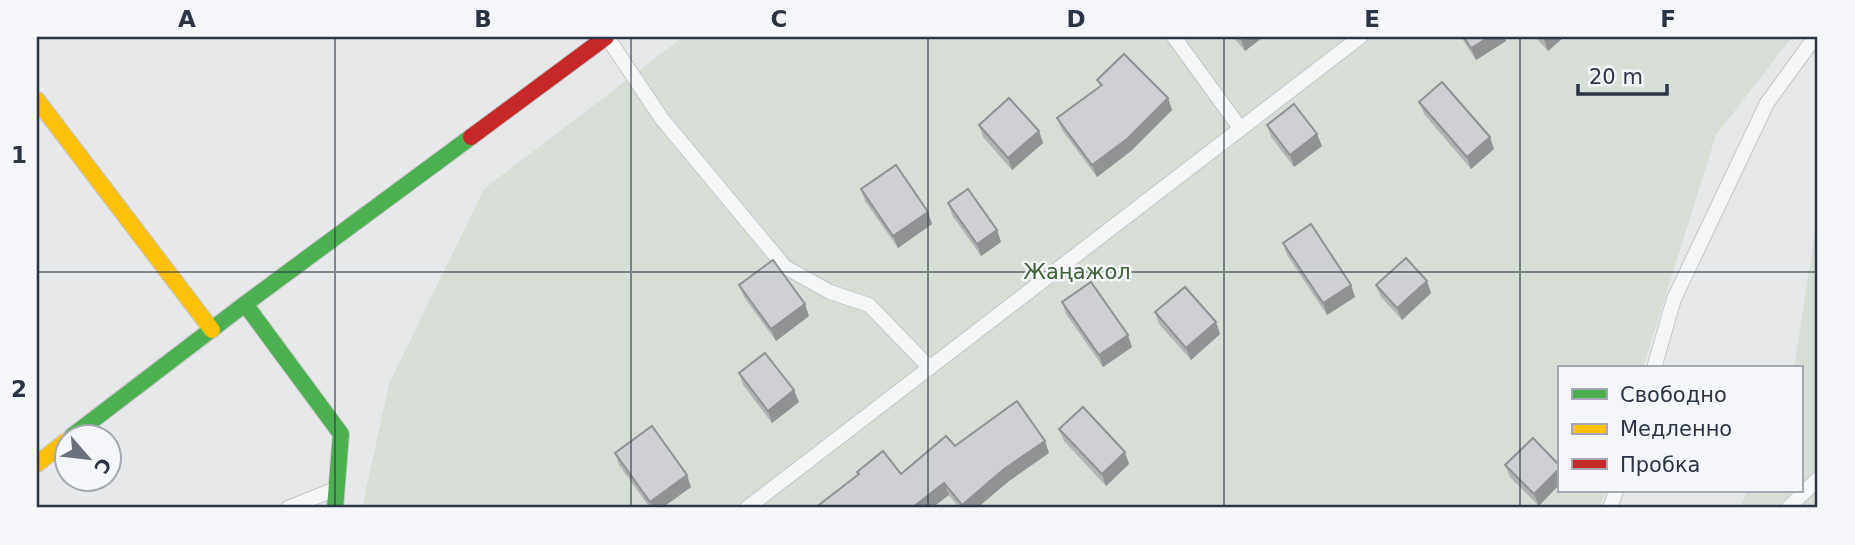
<svg xmlns="http://www.w3.org/2000/svg" width="1855" height="545" viewBox="0 0 1855 545" font-family="'DejaVu Sans',sans-serif">
<rect width="100%" height="100%" fill="#e6e8ea"/>
<g fill="#d6ded6">
<polygon points="683,37 1792,37 1716,135 1643,368 1559,368 1559,491 1605,491 1600,508 362,508 389,384 484,189"/>
<polygon points="1818,213 1818,508 1740,508 1747,491 1801,491 1801,368 1794,368"/>
</g>
<g fill="none" stroke-linecap="round" stroke-linejoin="round">
<g stroke="#c4c6c8" stroke-width="16">
<g id="lane">
<polyline points="607,37 662,119 785,267 830,292 869,305 930,368"/>
<polyline points="1174,37 1240,128"/>
<polyline points="1654,368 1674,299 1767,103 1815,37"/>
<polyline points="288,508 333,490"/>
<polyline points="747,508 1360,37"/>
<polyline points="1610,508 1616,491"/>
<polyline points="1788,508 1818,479"/>
</g>
</g>
<g stroke="#c4c6c8" stroke-width="18">
<g id="fast">
<polyline points="245,304 341,434 335,508"/>
<polyline points="72,436 245,304 471,137"/>
</g>
</g>
<g stroke="#c4c6c8" stroke-width="18">
<g id="slow">
<polyline points="37,100 212,330"/>
<polyline points="37,464 66,441"/>
</g>
</g>
<g stroke="#c4c6c8" stroke-width="18">
<polyline id="jam" points="471,137 606,37"/>
</g>
<use href="#lane" stroke="#f5f6f7" stroke-width="14"/>
<use href="#fast" stroke="#4caf50" stroke-width="16"/>
<use href="#slow" stroke="#ffc107" stroke-width="16"/>
<use href="#jam" stroke="#c62828" stroke-width="16"/>
</g>
<g fill="#b1b3b5">
<polygon points="1233,37 1263,37 1245,51"/>
<polygon points="1461,37 1504,37 1506,41 1476,60"/>
<polygon points="1535,37 1564,37 1548,51"/>
<polygon points="1097,80 1168,98 1172,110 1131,151 1097,177 1062,130 1057,118 1100,86"/>
<polygon points="1419,102 1494,149 1471,169 1424,114"/>
<polygon points="979,125 1039,131 1043,143 1012,170 983,137"/>
<polygon points="1267,125 1322,146 1294,167 1271,137"/>
<polygon points="861,189 928,212 932,224 898,248 865,201"/>
<polygon points="948,203 997,230 1001,242 981,256 952,215"/>
<polygon points="1283,243 1351,285 1355,297 1327,315 1287,255"/>
<polygon points="1427,281 1431,293 1402,320 1381,297 1376,285"/>
<polygon points="739,285 809,316 776,341 744,297"/>
<polygon points="1062,302 1132,347 1103,367 1066,314"/>
<polygon points="1155,312 1216,322 1220,334 1191,360 1159,324"/>
<polygon points="739,373 799,402 772,423 743,385"/>
<polygon points="1059,429 1129,464 1106,486 1064,441"/>
<polygon points="1045,441 1049,453 1009,481 977,508 959,508 949,495 858,474 857,472 901,474 955,446"/>
<polygon points="615,453 691,487 662,508 650,508 619,465"/>
<polygon points="1505,465 1559,465 1539,506 1510,477"/>
</g>
<g fill="#909294">
<polygon points="1244,37 1263,37 1245,51 1241,39"/>
<polygon points="1489,37 1504,37 1506,41 1476,60 1471,48"/>
<polygon points="1547,37 1564,37 1548,51 1544,39"/>
<polygon points="1168,98 1172,110 1131,151 1097,177 1092,165"/>
<polygon points="1039,131 1043,143 1012,170 1008,158"/>
<polygon points="1317,134 1322,146 1294,167 1290,155"/>
<polygon points="1490,137 1494,149 1471,169 1467,157"/>
<polygon points="928,212 932,224 898,248 893,236"/>
<polygon points="997,230 1001,242 981,256 977,244"/>
<polygon points="1427,281 1431,293 1402,320 1397,308"/>
<polygon points="1351,285 1355,297 1327,315 1323,303"/>
<polygon points="805,304 809,316 776,341 771,329"/>
<polygon points="1216,322 1220,334 1191,360 1186,348"/>
<polygon points="1128,335 1132,347 1103,367 1099,355"/>
<polygon points="794,390 799,402 772,423 768,411"/>
<polygon points="1045,441 1049,453 1009,481 977,508 963,508 962,505 1004,469"/>
<polygon points="1125,452 1129,464 1106,486 1102,474"/>
<polygon points="1559,469 1559,485 1539,506 1534,494"/>
<polygon points="687,475 691,487 662,508 652,508 650,502"/>
<polygon points="944,483 949,495 932,508 912,508"/>
</g>
<g fill="#ced0d3" stroke="#909294" stroke-width="2">
<polygon points="1464,37 1489,37 1471,48"/>
<polygon points="1124,54 1168,98 1127,139 1092,165 1057,118 1102,85 1097,80"/>
<polygon points="1442,82 1490,137 1467,157 1419,102"/>
<polygon points="1009,98 1039,131 1008,158 979,125"/>
<polygon points="1294,104 1317,134 1290,155 1267,125"/>
<polygon points="896,165 928,212 893,236 861,189"/>
<polygon points="968,189 997,230 977,244 948,203"/>
<polygon points="1311,224 1351,285 1323,303 1283,243"/>
<polygon points="1406,258 1427,281 1397,308 1376,285"/>
<polygon points="773,260 805,304 771,329 739,285"/>
<polygon points="1091,282 1128,335 1099,355 1062,302"/>
<polygon points="1185,287 1216,322 1186,348 1155,312"/>
<polygon points="765,353 794,390 768,411 739,373"/>
<polygon points="1017,401 1045,441 1004,469 962,505 944,483 912,508 815,508 859,474 857,472 883,451 901,474 946,436 955,446"/>
<polygon points="1083,407 1125,452 1102,474 1059,429"/>
<polygon points="652,426 687,475 650,502 615,453"/>
<polygon points="1533,438 1559,465 1559,469 1534,494 1505,465"/>
</g>
<path fill="none" stroke="#2b3445" stroke-width="2" stroke-opacity="0.55" d="M335,37V508M631,37V508M928,37V508M1224,37V508M1520,37V508M37,272H1818"/>
<g text-anchor="middle" stroke-width="5" stroke-linejoin="round" paint-order="stroke">
<g font-size="21" fill="#3f6138" stroke="#f4f6f9">
<text x="1077" y="279">Жаңажол</text>
</g>
</g>
<rect width="1855" height="545" fill="none" stroke="#f4f6f9" stroke-width="77"/>
<rect x="1558" y="366" width="245" height="126" fill="#f4f6f9" stroke="#a4a8b1" stroke-width="2"/>
<rect x="1572" y="389" width="35" height="10" fill="#4caf50" stroke="#a4a8b1" stroke-width="2"/>
<text x="1620" y="402" font-size="21" fill="#2b3445">Свободно</text>
<rect x="1572" y="424" width="35" height="10" fill="#ffc107" stroke="#a4a8b1" stroke-width="2"/>
<text x="1620" y="436" font-size="21" fill="#2b3445">Медленно</text>
<rect x="1572" y="459" width="35" height="10" fill="#c62828" stroke="#a4a8b1" stroke-width="2"/>
<text x="1620" y="472" font-size="21" fill="#2b3445">Пробка</text>
<g transform="translate(88 458) rotate(118)"><circle r="33" fill="#f4f6f9" stroke="#a4a8b1" stroke-width="2"/>
<path d="M0-5L12 26L0 18L-12 26Z" fill="#6c737f"/>
<text y="-10" font-size="19" font-weight="bold" text-anchor="middle" fill="#2b3445">С</text>
</g>
<path d="M1578 84v10h89v-10" fill="none" stroke="#2b3445" stroke-width="3.5"/>
<text x="1589" y="84" font-size="21" fill="#2b3445" stroke="#f4f6f9" stroke-width="5" paint-order="stroke">20 m</text>
<rect x="38" y="38" width="1778" height="468" fill="none" stroke="#2b3445" stroke-width="2.5"/>
<g font-size="23" text-anchor="middle" font-weight="bold" fill="#2b3445">
<text x="187" y="27">A</text>
<text x="483" y="27">B</text>
<text x="779" y="27">C</text>
<text x="1076" y="27">D</text>
<text x="1372" y="27">E</text>
<text x="1668" y="27">F</text>
<text x="19" y="163">1</text>
<text x="19" y="397">2</text>
</g>
</svg>
